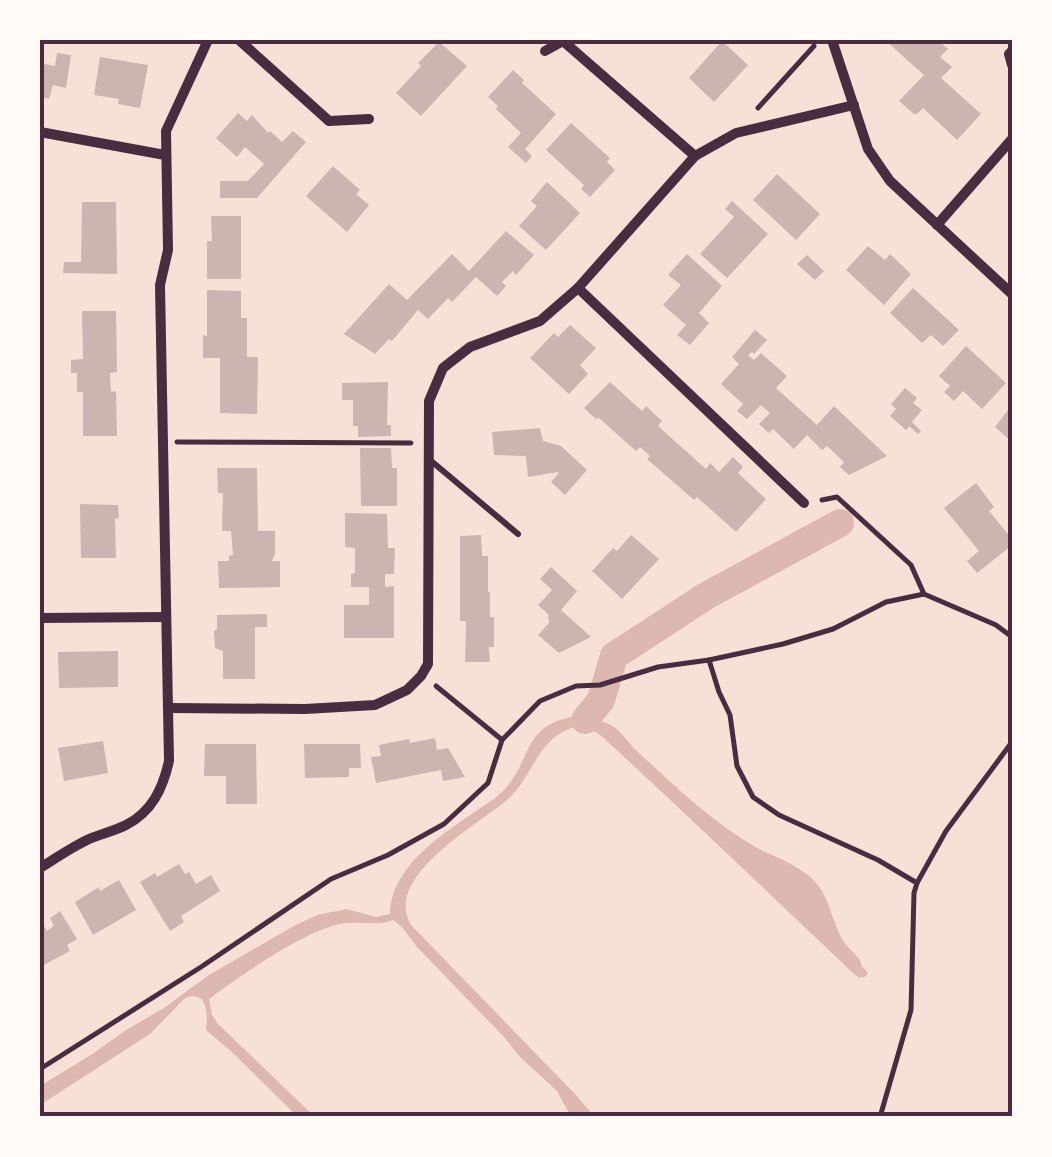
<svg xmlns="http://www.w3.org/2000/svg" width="1052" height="1157" viewBox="0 0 1052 1157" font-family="Manrope,sans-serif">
<rect width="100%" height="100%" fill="#f7e1d7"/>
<path fill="#dcb8b0" d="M577,716C578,717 590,722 591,722C596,723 602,721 606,723C620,727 629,745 640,754C676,787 710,820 752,845C773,857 802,865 817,884C830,900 832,921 842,939C852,955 865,956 862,977L859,978L852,972L604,737C590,730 587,722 569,729C538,740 531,779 508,799C478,825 382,877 411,925L575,1094L595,1117H571L557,1091L521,1058L504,1037L417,947L402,927L393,920C376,927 357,920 339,924C299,934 242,975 209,999L212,1015L217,1023L315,1117H298L233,1053L206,1030C208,1013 208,990 185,998L150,1034L40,1105V1086L94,1053L126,1030L164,1008L209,975L292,927L317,915L347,909L376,917L390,914C391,866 444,833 479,809C487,803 497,798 504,790C534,757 521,725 577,716Z"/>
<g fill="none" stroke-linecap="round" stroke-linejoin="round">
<polyline stroke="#dcb8b0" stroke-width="8" points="596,728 601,730 863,973"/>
<polyline stroke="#dcb8b0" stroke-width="28" points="585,720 601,700 614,656 706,596 840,523"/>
</g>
<g fill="#ccb4b1">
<polygon points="885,40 937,40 948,49 940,57 952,67 941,78 981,114 957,140 923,108 917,114 914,114 899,101 924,75"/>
<polygon points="722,41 748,65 714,102 689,78"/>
<polygon points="439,42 467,66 421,116 396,93 421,66 418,63"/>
<polygon points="57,53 71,55 66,88 53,85 49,99 40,97 40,63 55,66"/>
<polygon points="100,57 148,65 140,108 118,104 119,99 94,95"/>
<polygon points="513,70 524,80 522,83 556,114 525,149 532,156 526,163 508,147 521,133 496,109 498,106 488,97"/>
<polygon points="238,113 247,121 252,115 268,133 270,131 282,142 293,131 306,142 257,198 220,198 220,181 248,181 264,164 245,147 237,157 216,138"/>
<polygon points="571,123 610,158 607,162 615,170 590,197 581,189 584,185 546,150"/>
<polygon points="333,166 360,190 356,194 369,205 347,232 306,196"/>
<polygon points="777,174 820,214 796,240 753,200"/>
<polygon points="547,182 580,213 546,250 519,226 537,206 531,201"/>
<polygon points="732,201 768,234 727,278 700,254 734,217 725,209"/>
<polygon points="82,202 116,202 117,274 63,273 64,262 81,262"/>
<polygon points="211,216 241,216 241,279 207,279 207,241 212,241"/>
<polygon points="506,231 534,255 516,275 513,271 502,282 506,286 497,296 476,277 452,302 448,298 428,319 418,310 392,341 389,339 375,354 344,334 389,284 407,300 452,254 469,271"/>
<polygon points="868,246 885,260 890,254 911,274 884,305 846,270"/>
<polygon points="687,254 722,286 699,313 709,323 690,345 677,335 686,325 663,305 681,285 668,275"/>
<polygon points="807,255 824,271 815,280 797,264"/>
<polygon points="913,288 959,330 943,346 931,335 922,343 890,313"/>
<polygon points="207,290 241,291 241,318 247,318 247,357 258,357 257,414 220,413 220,358 203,358 203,335 207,336"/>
<polygon points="82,311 116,311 117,372 110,373 111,392 116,391 117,436 83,436 83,392 77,392 77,373 71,373 71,360 83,359"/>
<polygon points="570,325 596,348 580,365 588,374 569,394 530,358 554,333 558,337"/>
<polygon points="755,330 767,340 754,354 752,352 748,355 754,360 761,353 787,376 776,388 817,425 834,406 887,456 849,475 840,467 844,462 827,446 822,450 807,435 794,449 773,429 769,433 759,424 770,413 761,405 747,419 737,411 743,404 721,384 739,364 732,357"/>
<polygon points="966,346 1006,383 982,409 963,391 954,401 944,392 950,386 939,376"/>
<polygon points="388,382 387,425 391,425 391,436 358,437 358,426 353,426 353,400 342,400 342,383"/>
<polygon points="610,382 642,411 646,406 662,421 658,426 706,469 710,463 719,472 733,457 743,467 738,473 766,499 736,532 697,497 694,500 647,459 650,456 640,447 636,451 599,418 596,419 584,408"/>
<polygon points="905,388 917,398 913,403 922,410 912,422 921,431 918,434 909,426 906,430 890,416 896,409 891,404"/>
<polygon points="1012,405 1012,442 995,427"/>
<polygon points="540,428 543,441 561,446 587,470 565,495 551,482 559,473 558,472 528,477 526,456 494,455 492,432"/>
<polygon points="360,448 391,448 392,468 397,468 397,506 361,506"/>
<polygon points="217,468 257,468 258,531 275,531 275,554 272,561 280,561 280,587 219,588 218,561 229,561 229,556 233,555 231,531 222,531 223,493 218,493"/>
<polygon points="976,483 994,507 989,511 1012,539 1012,545 977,573 967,561 979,551 944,508"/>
<polygon points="80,504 118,505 119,518 115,519 116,558 81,558"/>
<polygon points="345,513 387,514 388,548 395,548 394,574 385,574 385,587 394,586 394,638 344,638 344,605 369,605 369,587 351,587 351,574 355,573 355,548 345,547"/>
<polygon points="481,535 482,556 488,556 488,592 490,592 490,617 494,617 494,647 489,647 490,662 465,662 466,621 460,621 460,536"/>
<polygon points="631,535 659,559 622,599 592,571 613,548 617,551"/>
<polygon points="551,567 577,591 561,610 591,637 559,653 538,635 549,623 548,614 538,605 552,590 540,579"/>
<polygon points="267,614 267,627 255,627 255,679 223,679 223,651 215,648 214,631 217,629 217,615"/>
<polygon points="118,651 118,687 59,688 58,652"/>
<polygon points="435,738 437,750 448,748 465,777 443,781 441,770 376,783 371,757 381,756 379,745 409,739 410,743"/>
<polygon points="103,741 108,773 64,781 58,748"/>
<polygon points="205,744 256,744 257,804 226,804 226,776 204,776"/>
<polygon points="304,744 360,744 361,768 349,768 349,777 305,778"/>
<polygon points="179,864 185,874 189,872 196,884 211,875 220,891 181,916 184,922 170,931 140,882 155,873 157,877"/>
<polygon points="119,880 136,910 93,935 75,902 99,887 100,891"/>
<polygon points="60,911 77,939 67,945 70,951 40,967 40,928 44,926 47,931 54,926 50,918"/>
</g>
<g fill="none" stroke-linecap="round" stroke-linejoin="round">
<g stroke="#4a2c40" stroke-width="5">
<polyline points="758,108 814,46"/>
<polyline points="177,442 411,443"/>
<polyline points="822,500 837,497 911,565 924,594"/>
<polyline points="709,660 783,644 833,629 886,602 924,594 996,625 1012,637"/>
<polyline points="436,686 501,739"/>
<polyline points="917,883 946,831 1012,742"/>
<polyline points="40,1069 201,967 331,879 388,855 444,824 488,783 502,740 540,701 576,686 600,685 658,667 709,660 719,692 730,715 737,766 753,797 779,815 878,860 917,883 914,893 911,1010 880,1117"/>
</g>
<polyline stroke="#4a2c40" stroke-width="6" points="430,460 518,534"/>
<g stroke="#4a2c40" stroke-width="10">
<polyline points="239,40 329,121 369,119"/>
<polyline points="832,40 868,149 890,181 1012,294"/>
<polyline points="545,51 563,41 695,156"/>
<polyline points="1012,51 1009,54 1012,65"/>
<polyline points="40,132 165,155"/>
<polyline points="937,225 1012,139"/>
<polyline points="578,288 804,503"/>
<polyline points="40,618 166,617"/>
<polyline points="170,708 305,709 375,705 407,690 421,676 428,664 429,401 443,368 470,347 540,321 578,288 695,156 736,133 854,105"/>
<path d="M40,868C56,858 72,847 89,839C101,834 114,831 126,825C152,812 163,788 169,761L160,285L168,250L166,131L208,40"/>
</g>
</g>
<rect width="1052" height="1157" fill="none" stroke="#fffaf5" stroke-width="85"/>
<rect x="42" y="42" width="968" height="1072" fill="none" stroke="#4a2c40" stroke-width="4"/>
</svg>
